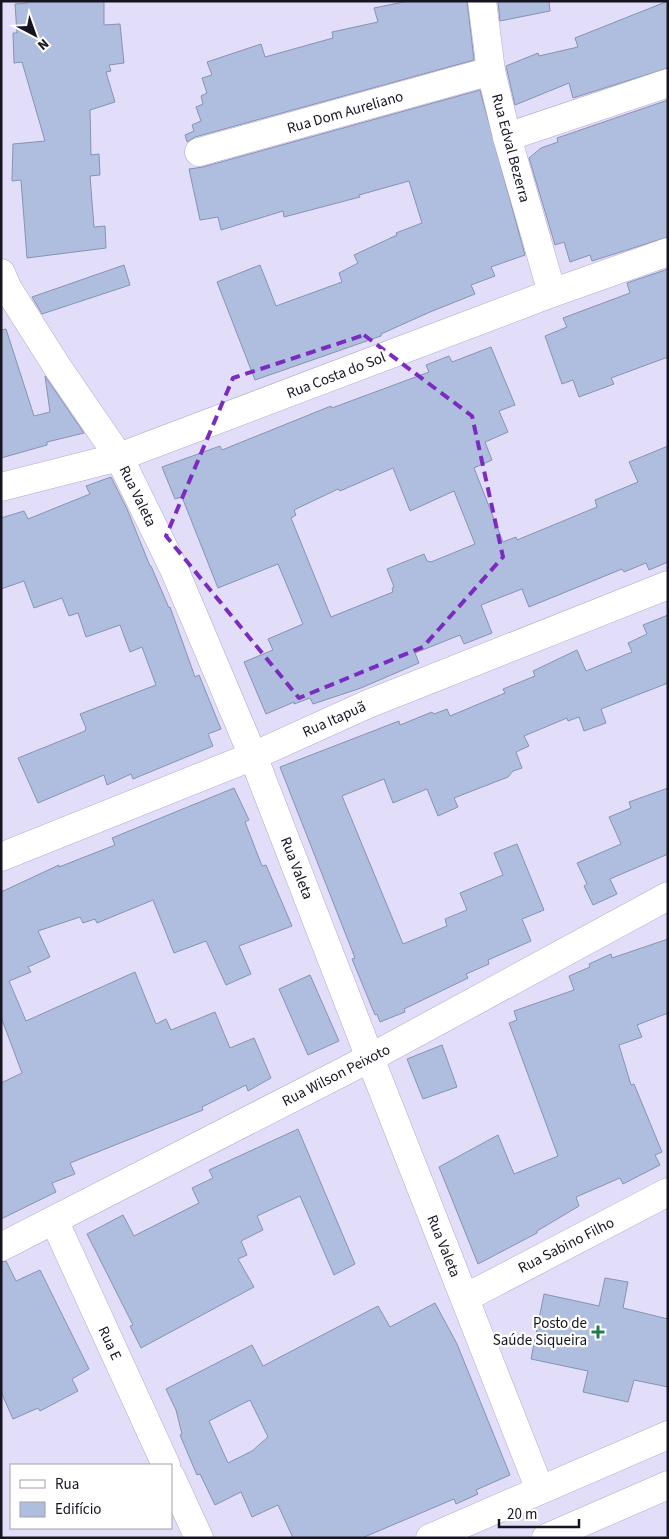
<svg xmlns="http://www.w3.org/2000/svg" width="669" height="1539" viewBox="0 0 669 1539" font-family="'Source Sans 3',sans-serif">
<rect width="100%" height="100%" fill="#e2ddf9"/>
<g fill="#afbdde" stroke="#8693b3" fill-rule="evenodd">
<polygon points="28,1 104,1 104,25 120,24 124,63 109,65 111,71 106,72 115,102 90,110 91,155 99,154 100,175 90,176 94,227 105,226 106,248 27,258 21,180 12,181 13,144 45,141 22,62 14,63 13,33 17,33 15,4 28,3"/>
<polygon points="408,1 467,1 474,60 195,137 187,142 185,135 194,131 192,125 201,121 196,107 203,104 201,96 207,93 202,78 212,75 207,62 261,44 265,57 333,38 332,32 378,22 374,8"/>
<polygon points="498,1 549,1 550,11 500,21"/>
<polygon points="668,1 668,68 573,98 569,83 515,105 506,66 538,53 539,56 578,47 575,38"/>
<polygon points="480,90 525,255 491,267 495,276 471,285 475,294 430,312 381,334 381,336 255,380 217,282 260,265 276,306 342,282 339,273 358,263 354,255 397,235 396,233 422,223 409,181 359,195 360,197 284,217 283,211 221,230 218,217 200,220 189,169 203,167"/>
<polygon points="668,100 668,237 592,261 590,255 570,262 564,242 555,245 529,158 541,148 558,142 557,138"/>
<polygon points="124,265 130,285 42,314 32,297"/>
<polygon points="668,269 668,357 611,378 614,384 579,397 573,380 562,384 545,336 567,327 563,318 630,293 627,283"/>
<polygon points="6,329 34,416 50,412 45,376 84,433 47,442 47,445 1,458 1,330"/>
<path d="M491,347L515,405L499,411L508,432L485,442L492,460L474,468L503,542L516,537L517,540L597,507L595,500L638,482L629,462L668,446V562L649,570L646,563L624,572L622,569L529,607L522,589L481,605L492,633L464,644L460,635L415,653L419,663L361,688L313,704L310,698L294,704V702L266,714L244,662L273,650L268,639L303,624L278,564L218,588L182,497L175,499L162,467L220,446L222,450L331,406L332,408L429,372L426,365L449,356L452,362ZM393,468L410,511L454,491L475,544L431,562L427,561L424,554L387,569L394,587L392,588L393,592L331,617L291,518L296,515L294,510L338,489L340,491Z"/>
<polygon points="111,477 127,509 150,566 151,566 169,608 170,607 195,677 199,675 221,729 208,734 213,746 133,779 131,774 107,785 104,775 38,803 18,758 85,731 86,728 80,714 156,685 142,647 130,652 120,625 86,637 78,613 69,616 62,598 34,608 24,581 1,589 1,518 24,511 28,519 90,494 86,486"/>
<polygon points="668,615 668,683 601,709 606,723 584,731 579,717 568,721 567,718 524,736 529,746 516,752 522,768 513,771 508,777 454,798 458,807 438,816 427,789 393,803 384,779 342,796 403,944 447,926 445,919 467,910 460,893 503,875 494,853 517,844 544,910 522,919 531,941 488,960 489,964 466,974 468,978 404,1009 405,1012 380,1022 377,1014 375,1015 352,959 355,958 280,767 399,721 400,725 432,712 434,714 447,709 450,716 505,693 503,689 535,676 533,671 577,650 586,671 632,652 628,643 647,634 643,625"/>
<polygon points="234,788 249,820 245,822 262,866 266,865 292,926 239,946 251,974 226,985 206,941 174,953 153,900 97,923 95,919 83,923 80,917 38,931 50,957 28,967 31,972 9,981 26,1021 135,972 156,1024 166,1019 171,1030 215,1012 230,1048 254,1038 271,1078 248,1091 246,1085 202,1107 203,1110 70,1163 75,1174 52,1183 56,1192 1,1219 1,1083 22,1073 1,1017 1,892 59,865 59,867 115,845 112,838"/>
<polygon points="668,788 668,854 610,879 617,894 593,905 584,886 587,884 577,863 621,844 609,817 631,808 629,802"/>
<polygon points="668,939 668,1013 637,1025 642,1037 619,1045 631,1085 634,1084 662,1152 655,1155 660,1165 623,1184 620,1178 576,1197 579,1206 537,1231 537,1233 478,1264 439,1167 498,1135 514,1174 558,1156 509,1023 517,1020 514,1011 574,990 569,976 590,967 589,964 611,954 612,958"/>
<polygon points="310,975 339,1041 308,1055 279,989"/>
<polygon points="442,1045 457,1087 423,1099 407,1059"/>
<polygon points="298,1129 355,1264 334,1275 300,1196 257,1216 263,1230 241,1241 247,1255 238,1259 254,1287 141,1348 130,1326 133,1325 87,1234 123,1215 134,1236 199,1203 192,1188 213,1178 209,1170"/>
<polygon points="6,1261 16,1281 40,1270 89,1369 72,1379 78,1391 40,1411 38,1408 13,1419 1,1392 1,1262"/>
<polygon points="605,1278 628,1282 623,1308 668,1319 668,1387 634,1380 628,1402 583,1392 588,1371 531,1359 544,1294 599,1306"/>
<path d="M435,1303L457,1344L510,1475L476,1490L478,1494L456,1504L454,1499L362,1538H293L278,1505L252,1517L241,1492L215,1505L200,1474L197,1475L180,1435L182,1434L176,1410L166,1389L252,1345L263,1366L378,1306L390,1327ZM250,1400L268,1437L252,1451L228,1463L209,1421Z"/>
</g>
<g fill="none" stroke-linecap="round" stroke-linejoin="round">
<g stroke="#b1aacd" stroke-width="29">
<g id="minor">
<polyline points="482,1 491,71 507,137 552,293"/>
<polyline points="507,137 668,83"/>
<polyline points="199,152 491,71"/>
<polyline points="1,273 8,289 58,368 119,457 174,569 253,756 370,1058 540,1490"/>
<polyline points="1,487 119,457 552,293 668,252"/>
<polyline points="1,857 253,756 368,704 668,585"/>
<polyline points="54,1220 166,1465"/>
<polyline points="1,1247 370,1058 668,896"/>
<polyline points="465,1298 668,1192"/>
<polyline points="171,1477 199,1538"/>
<polyline points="430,1538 668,1435"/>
<polyline points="546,1538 668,1485"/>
</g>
</g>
<use href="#minor" stroke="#fff" stroke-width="28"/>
</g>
<path fill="none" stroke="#7b2cbf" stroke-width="4" stroke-dasharray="10 6" stroke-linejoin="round" d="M364,335L472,416L503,557L423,647L299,698L166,536L233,378Z"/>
<path fill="#227a4d" stroke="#fff" stroke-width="2" d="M595.5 1324.5h5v5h5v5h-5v5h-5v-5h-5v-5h5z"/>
<g text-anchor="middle" stroke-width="4.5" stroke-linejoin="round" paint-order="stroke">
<g font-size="15" fill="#171421" stroke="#fff">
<text transform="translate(345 112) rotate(-16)" y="5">Rua Dom Aureliano</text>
<text transform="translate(511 148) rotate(75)" y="5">Rua Edval Bezerra</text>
<text transform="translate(336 375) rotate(-21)" y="5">Rua Costa do Sol</text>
<text transform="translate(138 496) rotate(64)" y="5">Rua Valeta</text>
<text transform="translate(334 719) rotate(-24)" y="5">Rua Itapuã</text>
<text transform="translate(297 868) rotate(69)" y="5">Rua Valeta</text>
<text transform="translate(336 1075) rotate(-27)" y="5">Rua Wilson Peixoto</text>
<text transform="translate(566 1245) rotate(-27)" y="5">Rua Sabino Filho</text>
<text transform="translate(444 1246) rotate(68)" y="5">Rua Valeta</text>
<text transform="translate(110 1343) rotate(65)" y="5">Rua E</text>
</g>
<g font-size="15" fill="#171421" stroke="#fff" text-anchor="end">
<text x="587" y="1328">Posto de<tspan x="587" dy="17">Saúde Siqueira</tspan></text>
</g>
</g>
<rect width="669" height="1539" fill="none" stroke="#171421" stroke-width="5"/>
<rect x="10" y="1464" width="162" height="65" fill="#ffffff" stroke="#a2a1a6"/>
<rect x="20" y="1480" width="25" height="8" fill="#ffffff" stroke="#a2a1a6"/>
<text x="55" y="1489" font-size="15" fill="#171421">Rua</text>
<rect x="20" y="1502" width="25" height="15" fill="#afbdde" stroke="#a2a1a6"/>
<text x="55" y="1514" font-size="15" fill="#171421">Edifício</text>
<g transform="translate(35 35) rotate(139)" stroke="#ffffff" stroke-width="4" paint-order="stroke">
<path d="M0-4L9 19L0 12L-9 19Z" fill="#171421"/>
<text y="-8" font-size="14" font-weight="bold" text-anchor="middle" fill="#171421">N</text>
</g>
<path d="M499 1519v8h80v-8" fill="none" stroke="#171421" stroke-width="2.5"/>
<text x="507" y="1519" font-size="15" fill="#171421" stroke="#ffffff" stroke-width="4" paint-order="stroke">20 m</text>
</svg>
